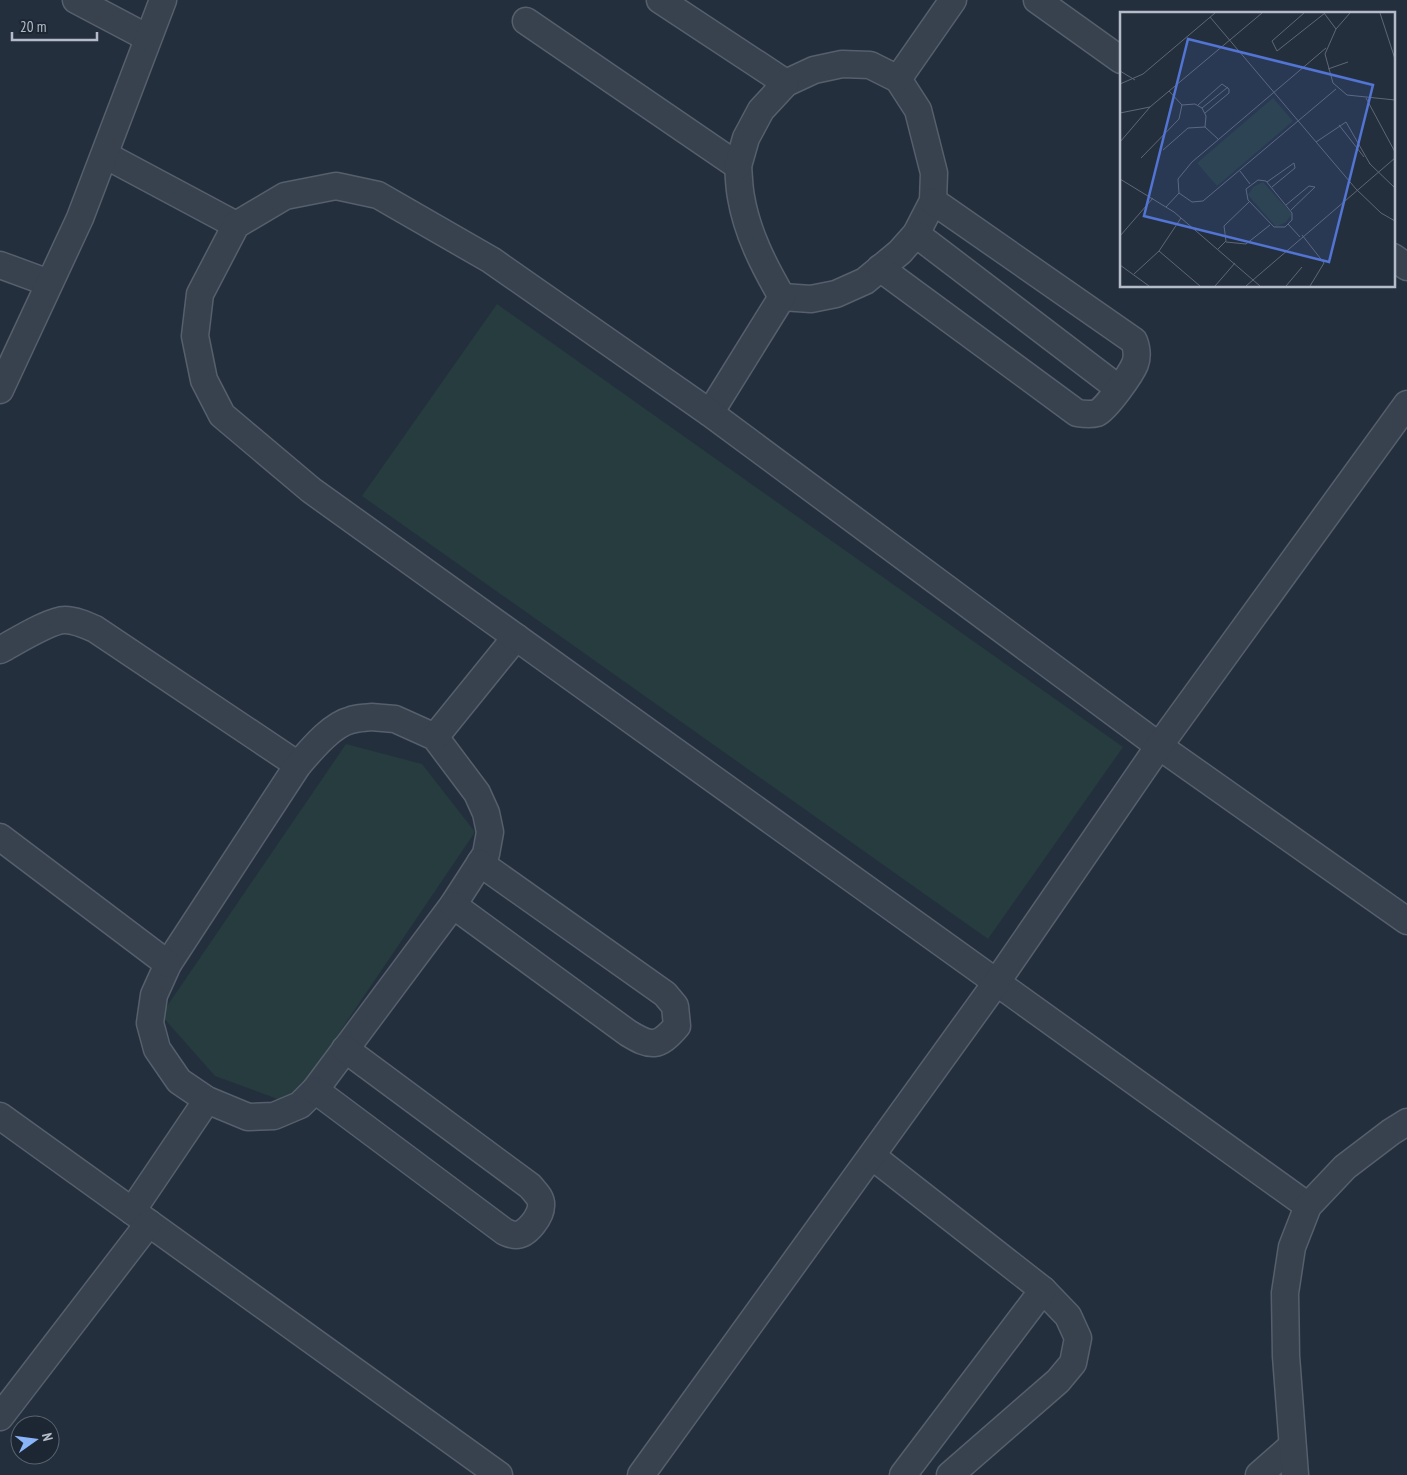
<svg xmlns="http://www.w3.org/2000/svg" width="1407" height="1475" viewBox="0 0 1407 1475" font-family="'PT Sans Narrow',sans-serif">
<rect width="100%" height="100%" fill="#242f3e"/>
<g fill="#263c3f">
<polygon points="497,304 1123,747 988,939 362,496"/>
<polygon points="346,744 422,764 475,832 291,1104 215,1076 161,1015"/>
</g>
<g fill="none" stroke-linecap="round" stroke-linejoin="round">
<g stroke="#565f6c" stroke-width="29">
<g id="street">
<polyline points="76,0 148,38"/>
<polyline points="660,0 786,83 814,70 842,64 870,65 898,79 918,110 934,173 933,201 916,234 900,252 865,281 836,294 811,299 782,297"/>
<polyline points="1037,0 1121,60"/>
<path d="M526,21L738,166C739,176 739,187 741,197C747,233 764,266 782,297L710,413"/>
<polyline points="898,79 953,0"/>
<polyline points="105,155 236,225"/>
<polyline points="738,166 746,138 761,110 786,83"/>
<polyline points="916,234 1118,388"/>
<polyline points="1393,257 1407,267"/>
<polyline points="0,265 49,283"/>
<path d="M880,268L1077,413C1084,414 1090,415 1097,413C1106,409 1131,374 1135,364C1138,356 1137,349 1134,341L933,201"/>
<polyline points="0,390 80,218 163,0"/>
<path d="M0,650C15,642 50,620 65,620C75,620 86,625 95,629L298,765"/>
<path d="M371,717L395,719L435,737L477,793L486,813L490,832L486,854L453,905L315,1090L300,1105L274,1116L248,1117L207,1100L179,1081L157,1049L150,1023L154,995L168,964L298,765C311,750 331,725 351,720C357,718 364,718 371,717Z"/>
<polyline points="435,737 516,637"/>
<polyline points="0,837 168,964"/>
<path d="M453,905L628,1033C651,1047 658,1048 677,1026L675,1006L665,994L480,863"/>
<path d="M315,1090L505,1232C508,1233 512,1235 516,1235C527,1235 541,1216 541,1206C542,1198 535,1192 530,1186L345,1049"/>
<polyline points="0,1116 499,1475"/>
<polyline points="872,1156 1043,1290 1068,1316 1078,1338 1073,1363 1058,1381 950,1475"/>
<polyline points="1308,1206 311,490 222,415 204,380 195,336 200,294 236,225 285,196 336,186 378,195 491,260 710,413 1159,746 1407,921"/>
<polyline points="132,1211 207,1100"/>
<polyline points="0,1417 149,1223"/>
<polyline points="641,1475 996,983 1159,746 1407,404"/>
<polyline points="903,1475 1043,1290"/>
<polyline points="1259,1475 1292,1446"/>
<polyline points="1295,1475 1286,1356 1285,1293 1292,1247 1308,1206 1345,1167 1391,1132 1407,1122"/>
</g>
</g>
<use href="#street" stroke="#38414e" stroke-width="26"/>
</g>
<g transform="translate(1120 12)">
<rect width="275" height="275" fill="#242f3e"/>
<path d="M153,86L173,109L97,174L77,151ZM143,170L172,202L166,210L156,215L128,183L133,175Z" fill="#263c3f"/>
<path fill="none" stroke="#5e6776" stroke-width="1" d="M184,1L152,29L157,39L205,1M204,1L216,17M230,1L216,17L205,42L213,71L227,83L275,88M260,1L275,47M90,5L236,177L261,201L275,209M206,36L72,150L58,167L59,181L72,190L83,189L216,77M208,57L228,50M0,59L15,68M0,72L23,62L95,1M49,79L62,93M246,86L275,140M78,93L102,72L109,77V81L85,101M82,96L108,75M0,101L30,95L142,1M219,113L244,145M0,130L30,95M196,130L226,110L250,152M43,138L68,116L85,115L98,127M21,146L59,107L62,93L75,92L82,96L86,104L85,115M249,151L275,176M120,159L130,172M0,167L54,200L140,274M138,168L146,169L172,201V208L165,215H154L128,188L126,177ZM147,170L174,151L175,156L152,175M166,193L189,174L195,175L171,198M46,195L59,181M168,212L180,225M182,223L204,251L190,274M0,224L33,186M106,230L126,232L150,213M98,237L106,229L104,214L129,190M39,239L80,274M0,253L29,274M14,262L39,239L61,206M95,274L115,251M126,274L275,146M166,274L182,255"/>
<path fill="#5274d3" fill-opacity="0.15" stroke="#5274d3" stroke-width="2.5" d="M68,27L253,73L209,250L24,204Z"/>
<rect width="275" height="275" fill="none" stroke="#b4bcc9" stroke-width="2.5"/>
</g>
<g transform="translate(35 1440) rotate(76)"><circle r="24" fill="#1d2633" stroke="#59626f"/>
<path d="M0-4L9 19L0 12L-9 19Z" fill="#8ab4f8"/>
<text y="-8" font-size="14" font-weight="bold" text-anchor="middle" fill="#b4bcc9">N</text>
</g>
<path d="M12 32v8h85v-8" fill="none" stroke="#b4bcc9" stroke-width="2.5"/>
<text x="20" y="32" font-size="15" fill="#b4bcc9" stroke="#1d2633" stroke-width="4" paint-order="stroke">20 m</text>
</svg>
